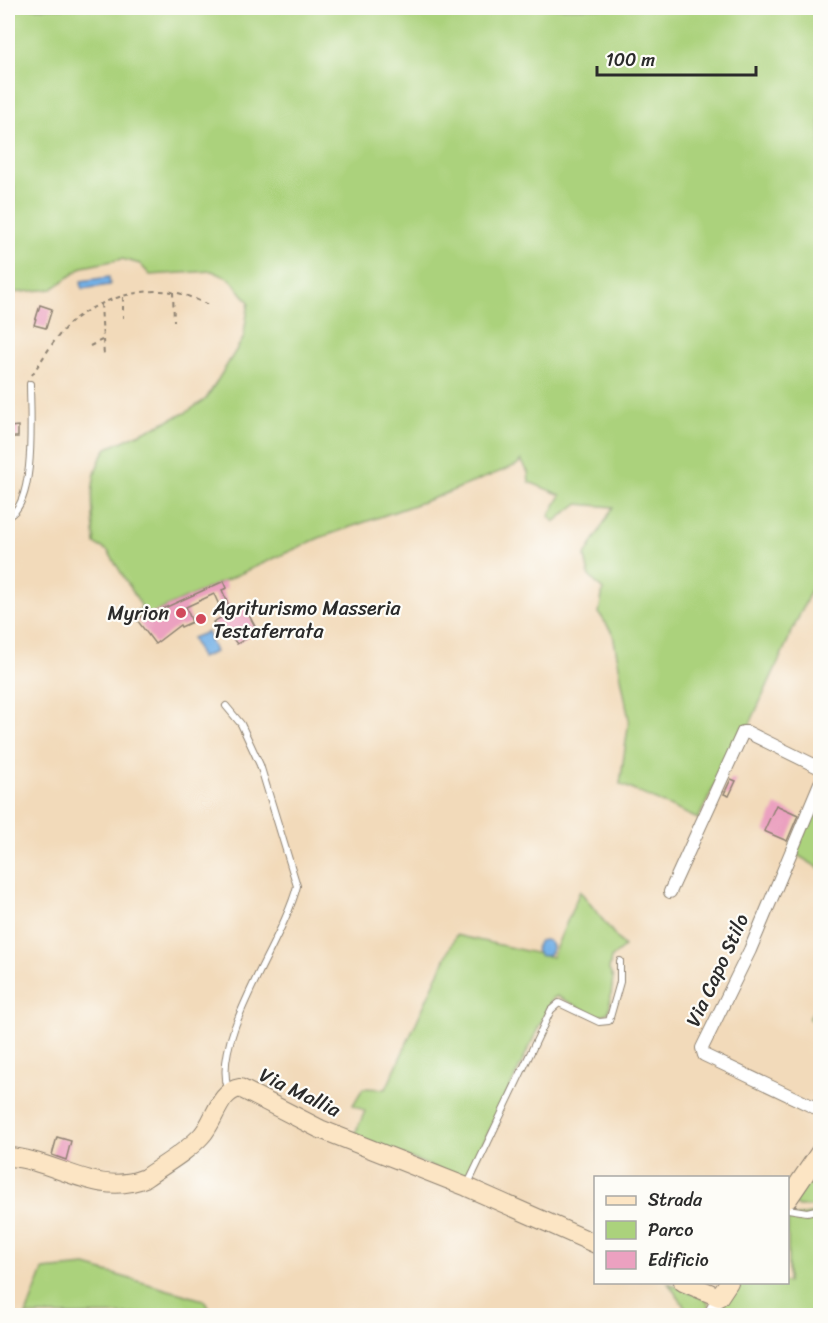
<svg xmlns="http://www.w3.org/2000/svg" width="828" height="1323" viewBox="0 0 828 1323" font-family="Sriracha,sans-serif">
<rect width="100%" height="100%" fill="#fdfcf7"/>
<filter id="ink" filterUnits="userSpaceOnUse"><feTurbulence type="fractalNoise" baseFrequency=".0167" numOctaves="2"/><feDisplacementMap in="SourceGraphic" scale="12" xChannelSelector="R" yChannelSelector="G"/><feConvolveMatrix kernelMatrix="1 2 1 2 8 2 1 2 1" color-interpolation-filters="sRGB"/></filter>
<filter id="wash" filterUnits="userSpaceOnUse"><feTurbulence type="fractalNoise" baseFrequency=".008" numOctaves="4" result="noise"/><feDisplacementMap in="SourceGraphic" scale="24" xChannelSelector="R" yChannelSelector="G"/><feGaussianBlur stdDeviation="1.35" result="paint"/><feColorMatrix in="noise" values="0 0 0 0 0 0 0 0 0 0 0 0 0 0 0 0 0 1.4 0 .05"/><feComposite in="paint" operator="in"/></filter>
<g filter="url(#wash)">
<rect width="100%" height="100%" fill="#f2daba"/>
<g fill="#abd27c" stroke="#6b7e54" stroke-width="1.5">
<path d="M8,8H820V570L749,726H744L698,819L620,784L629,720L613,634L599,613L603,590L589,576L585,556L613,507L577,504L554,522L549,516L561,495L529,482L528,472L521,460L517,465L434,498L319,538L149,615L147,612L137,620L133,615L142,607L108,551L95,544C93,511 86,476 107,448L185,413L206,399L243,339L249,302L230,279L212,271L150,275L140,264L122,259L83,267L52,289L12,293L14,186H8Z"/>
<polygon points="820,794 820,869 794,853"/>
<polygon points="580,891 624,947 611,958 609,970 613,978 609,1012 598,1017 557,996 552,999 466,1180 354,1136 365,1111 353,1105 363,1088 386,1089 456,935 552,957"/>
<polygon points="820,998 820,1024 809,1019"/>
<polygon points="820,1159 820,1206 799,1207 794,1203"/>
<polygon points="820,1212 820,1315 715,1316 735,1283 788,1282 788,1218"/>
<polygon points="86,1266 203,1300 214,1314 26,1315 43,1270"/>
<polygon points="668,1283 707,1300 709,1307 704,1315 683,1315 685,1307"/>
</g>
<g fill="#75b1e7" stroke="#506e89" stroke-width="1.5">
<polygon points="109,277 110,285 82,289 81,281"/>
<polygon points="207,632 215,652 201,658 192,638"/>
<circle cx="544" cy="948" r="8"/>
</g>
<g id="blocks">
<g fill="#eba1c0">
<polygon points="40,305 52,309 46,328 34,325"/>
<polygon points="18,426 18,437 10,437 10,427"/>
<polygon points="224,581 227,588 222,590 232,612 244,606 258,632 237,644 225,628 218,632 213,622 224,616 214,594 186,607 192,622 181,627 180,625 155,644 137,620 147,612 149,615"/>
<polygon points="731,779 736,781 729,796 724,794"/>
<polygon points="776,805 798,815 787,841 764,831"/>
<polygon points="57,1137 71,1141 66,1160 52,1155"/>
</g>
</g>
</g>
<g filter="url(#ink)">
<use href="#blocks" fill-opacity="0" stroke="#8e8272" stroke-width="1.5"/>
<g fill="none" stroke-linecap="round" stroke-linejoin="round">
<g stroke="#8e8272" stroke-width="8">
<g id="lane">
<path d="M8,516C37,505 30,411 30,384"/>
<path d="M226,706L241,724L260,765L297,886C284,940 211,1037 228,1089"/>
<polyline points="467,1186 551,1010 559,1003 599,1022 609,1021 620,982 620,961"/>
<polyline points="788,1209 807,1212 820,1209"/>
</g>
</g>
<g stroke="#8e8272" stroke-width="14">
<g id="street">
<polyline points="820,783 750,950 702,1048 704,1055 820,1110"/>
<polyline points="670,892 743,732 747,732 820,768"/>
<polyline points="709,1316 719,1297"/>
</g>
</g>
<g stroke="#8e8272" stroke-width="20">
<g id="secondary">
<path d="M8,1157C54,1159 97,1198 145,1178C163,1165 187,1152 202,1135C215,1121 219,1091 240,1088L320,1129L467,1187L596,1244"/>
<polyline points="788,1199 820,1152"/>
<polyline points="683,1282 719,1297 729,1282"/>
</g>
</g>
<g stroke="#8e8272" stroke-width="2" stroke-dasharray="4.5 4.5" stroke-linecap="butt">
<polyline points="173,292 174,321"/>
<polyline points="123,297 123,318"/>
<polyline points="101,304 104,357"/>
<polyline points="90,346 102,340"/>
<path d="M32,375C43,358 56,336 71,322C96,301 139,287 172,292C184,293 196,300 207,304"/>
</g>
<use href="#lane" stroke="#fff" stroke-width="6"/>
<use href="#street" stroke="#fff" stroke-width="12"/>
<use href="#secondary" stroke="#fce5c4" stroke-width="18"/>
</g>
</g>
<g fill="#d1495b" stroke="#fdfcf7" stroke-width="2">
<circle cx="181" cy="613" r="6"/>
<circle cx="201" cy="619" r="6"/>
</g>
<g text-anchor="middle" stroke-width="4.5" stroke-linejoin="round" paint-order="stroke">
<g font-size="20" fill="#2b2b2b" stroke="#fdfcf7" text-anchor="start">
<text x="213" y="615">Agriturismo Masseria<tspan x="213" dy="23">Testaferrata</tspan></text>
<text x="169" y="620" text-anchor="end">Myrion</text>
</g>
<g font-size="20" fill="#2b2b2b" stroke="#fdfcf7">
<text transform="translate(717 970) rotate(-65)" y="7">Via Capo Stilo</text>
<text transform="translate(300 1092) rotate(26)" y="7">Via Mallia</text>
</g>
</g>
<rect width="828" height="1323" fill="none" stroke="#fdfcf7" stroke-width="30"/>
<rect x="594" y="1176" width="195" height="108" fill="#fdfcf7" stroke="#a9a8a5" stroke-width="1.5"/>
<rect x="606" y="1196" width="30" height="9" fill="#fce5c4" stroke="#a9a8a5" stroke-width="1.5"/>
<text x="648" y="1206" font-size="18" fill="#2b2b2b">Strada</text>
<rect x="606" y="1221" width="30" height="18" fill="#abd27c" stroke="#a9a8a5" stroke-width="1.5"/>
<text x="648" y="1236" font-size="18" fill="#2b2b2b">Parco</text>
<rect x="606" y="1251" width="30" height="18" fill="#eba1c0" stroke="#a9a8a5" stroke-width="1.5"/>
<text x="648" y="1266" font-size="18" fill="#2b2b2b">Edificio</text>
<path d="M597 66v9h159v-9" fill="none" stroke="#2b2b2b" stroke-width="3"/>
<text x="606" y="66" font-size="18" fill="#2b2b2b" stroke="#fdfcf7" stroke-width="4.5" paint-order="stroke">100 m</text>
</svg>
